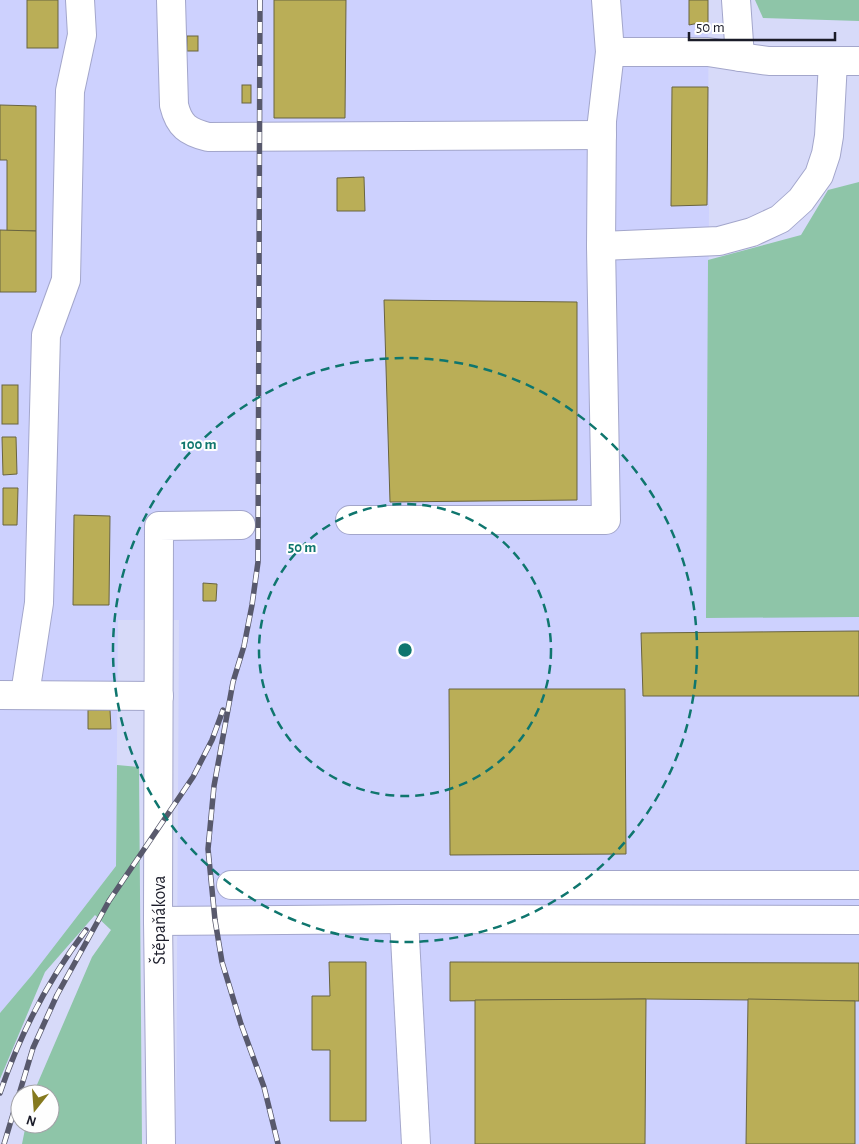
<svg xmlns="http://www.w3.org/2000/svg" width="859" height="1144" viewBox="0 0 859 1144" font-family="'Alegreya Sans',sans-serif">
<rect width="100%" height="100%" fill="#d7daf9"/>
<polygon fill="#cdd1fe" points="0,0 708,0 709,205 706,617 859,617 859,1144 176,1144 179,620 118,620 116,866 32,975 0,1013"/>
<g fill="#8ec5a8">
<polygon points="755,0 859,0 859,21 763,18"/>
<polygon points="859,182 859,617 706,618 708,260 801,235 828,190"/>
<polygon points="117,765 139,767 142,1144 22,1144 26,1124 50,1124 50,1094 33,1094 92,957 111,930 95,915 45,972 0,1079 0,1013 32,975 116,866"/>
</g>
<g fill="#baae57" stroke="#696441">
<rect x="27" y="0" width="31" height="48"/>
<polygon points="274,0 346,0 345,118 274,118"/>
<polygon points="689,0 708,0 708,28 699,28 699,23 689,25"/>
<rect x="187" y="36" width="11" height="15"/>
<rect x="242" y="85" width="9" height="18"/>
<polygon points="672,87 708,87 707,205 671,206"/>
<polygon points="0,105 36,106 36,231 7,231 7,160 0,160"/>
<polygon points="364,177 365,211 337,211 337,178"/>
<polygon points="0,230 36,231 36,292 0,292"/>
<polygon points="384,300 577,302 577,500 390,502"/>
<rect x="2" y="385" width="16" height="39"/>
<polygon points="2,437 16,437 17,474 3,475"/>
<polygon points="3,488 18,488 17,525 3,525"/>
<polygon points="74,515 110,516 109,605 73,605"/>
<polygon points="203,583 217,584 216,601 203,601"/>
<polygon points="859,631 859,696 643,696 641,633"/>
<polygon points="449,689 625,689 626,854 450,855"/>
<polygon points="88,710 110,710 111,729 88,729"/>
<polygon points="329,962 366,962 366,1121 330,1121 330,1050 312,1050 312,996 330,996"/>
<polygon points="450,962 859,963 859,1001 646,999 450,1001"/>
<polygon points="646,999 645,1144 475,1144 475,1000"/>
<polygon points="748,999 855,1001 855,1144 746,1144"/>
</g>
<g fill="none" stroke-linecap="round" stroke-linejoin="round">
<g stroke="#a3a6cb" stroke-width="30">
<g id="minor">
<path d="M171,0L174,105C179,126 188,132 208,137L602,135"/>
<polyline points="610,52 708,52 740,57 736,0"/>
<polyline points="740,57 769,61 859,61"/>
<polyline points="601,246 719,241 752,232 780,219 801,200 819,175 826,154 829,136 833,62"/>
<polyline points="350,520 606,520 601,246 602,121 610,52 606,0"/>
<polyline points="25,694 39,603 46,335 66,280 70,91 82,35 80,0"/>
<polyline points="0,695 159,696"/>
<polyline points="231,885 859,885"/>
<polyline points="404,919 416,1144"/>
<polyline points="158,921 404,919 859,920"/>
<polyline points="161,1144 158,921 159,526 241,525"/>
</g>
</g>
<use href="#minor" stroke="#fff" stroke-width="28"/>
<g stroke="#58596c" stroke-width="5.5">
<g id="rail">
<polyline points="260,0 258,562 252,605 244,646 233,682 214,786 208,849 215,920 222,962 241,1024 264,1087 278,1144"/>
<path d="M0,1093C20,1034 48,980 86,930"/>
<polyline points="4,1144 33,1048 57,995 109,901 193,777 212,740 223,710"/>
</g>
</g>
<use href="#rail" stroke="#fefefe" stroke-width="4" stroke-dasharray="11" stroke-linecap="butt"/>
</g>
<g fill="none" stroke="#0f766e" stroke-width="2.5" stroke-dasharray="9 6">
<circle cx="405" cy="650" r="146"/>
<circle cx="405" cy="650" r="292"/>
</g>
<g text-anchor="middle" stroke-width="4" stroke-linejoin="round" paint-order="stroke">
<g font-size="18" fill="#1a1b28" stroke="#fefefe">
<text transform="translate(159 920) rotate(-90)" y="6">Štěpaňákova</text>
</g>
</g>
<circle cx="405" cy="650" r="8" fill="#0f766e" stroke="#fefefe" stroke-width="2.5"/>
<g font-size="15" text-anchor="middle" font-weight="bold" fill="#0f766e" stroke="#fefefe" stroke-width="4" stroke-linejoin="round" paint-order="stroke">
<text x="199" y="449">100 m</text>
<text x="302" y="552">50 m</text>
</g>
<g transform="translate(35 1109) rotate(197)"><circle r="24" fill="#fefefe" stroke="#a3a3a8"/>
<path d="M0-4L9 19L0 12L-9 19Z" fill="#85791e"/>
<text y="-8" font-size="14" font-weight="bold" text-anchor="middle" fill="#1a1b28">N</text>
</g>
<path d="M689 32v8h146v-8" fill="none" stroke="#1a1b28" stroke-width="2.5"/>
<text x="696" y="32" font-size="15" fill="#1a1b28" stroke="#fefefe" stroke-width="4" paint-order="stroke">50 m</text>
</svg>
